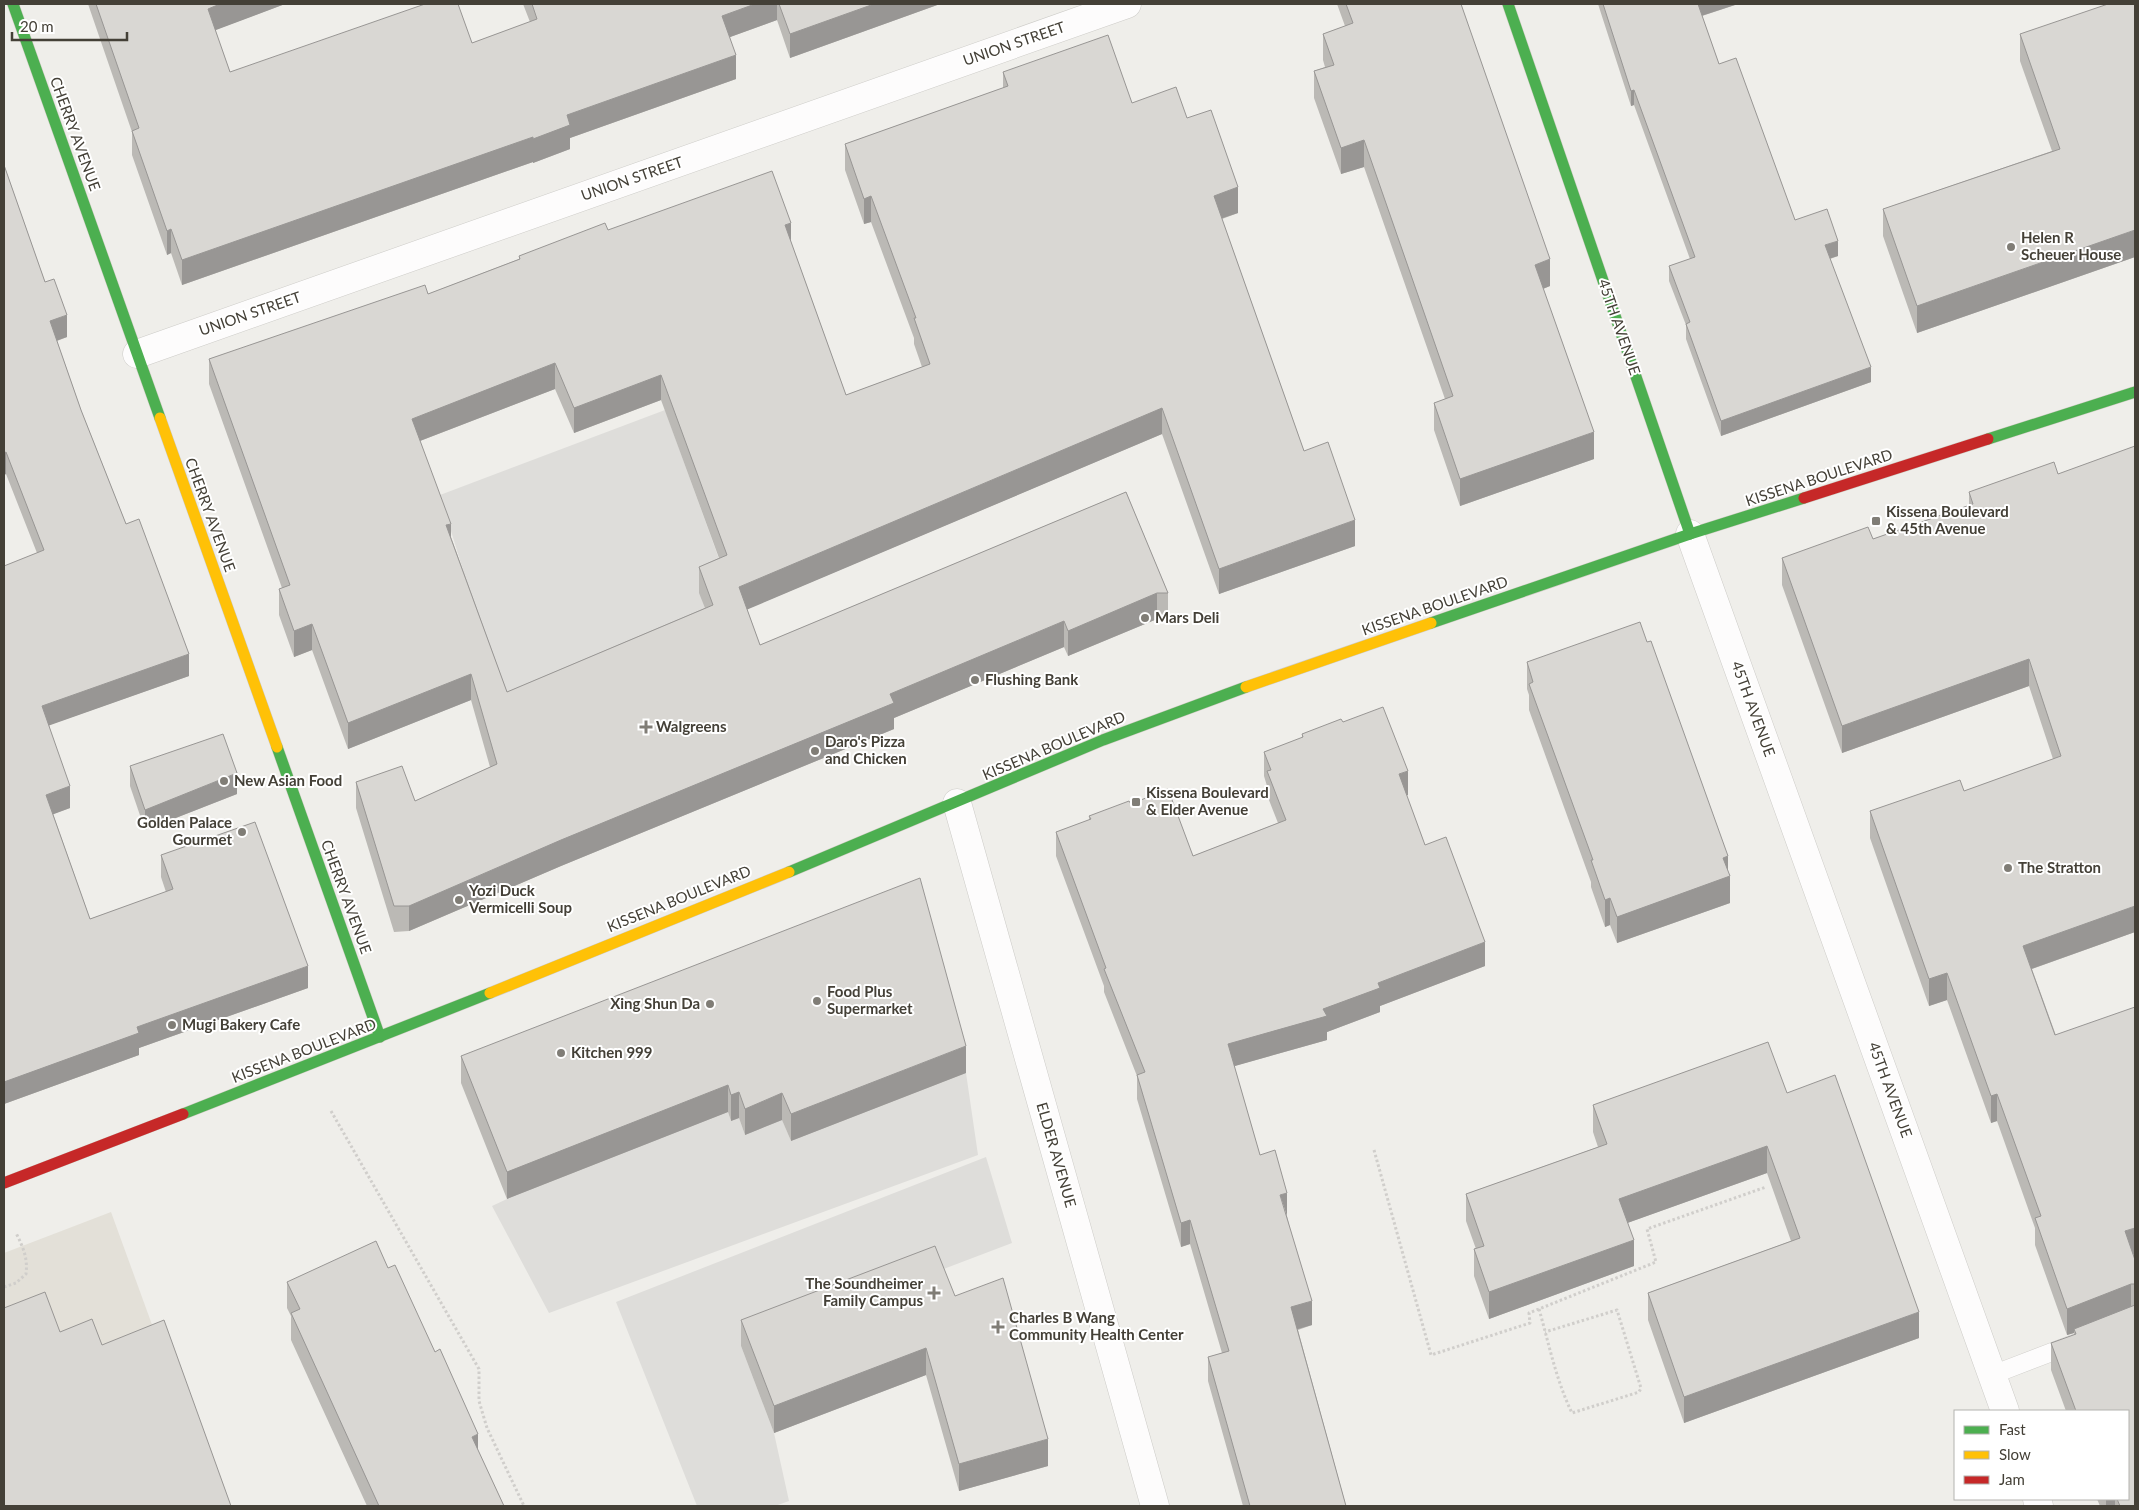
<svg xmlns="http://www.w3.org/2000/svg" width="2139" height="1510" viewBox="0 0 2139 1510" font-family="Lato,sans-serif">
<rect width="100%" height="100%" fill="#efeeea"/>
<polygon fill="#e3e0d8" points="111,1212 218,1506 4,1506 4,1253"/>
<g fill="#deddda">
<polygon points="665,410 727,581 713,631 508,717 440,495"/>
<polygon points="966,1073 978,1155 549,1313 492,1206 507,1199 728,1112 731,1121 739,1118 745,1135 781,1117 791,1141"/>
<polygon points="986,1157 1012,1243 741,1346 774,1433 789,1501 775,1506 697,1506 616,1302"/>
</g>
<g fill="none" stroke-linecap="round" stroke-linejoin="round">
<g stroke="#cdccc8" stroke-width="19">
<polyline id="lane" points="1992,1375 2073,1344"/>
</g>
<g stroke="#cdccc8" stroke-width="29">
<g id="street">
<polyline points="137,354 1127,4"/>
<polyline points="1690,534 2005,1411"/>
<polyline points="957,803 1155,1506"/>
<polyline points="2037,1499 2039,1506"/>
</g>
</g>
<g stroke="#cecbc2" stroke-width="12">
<g id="fast">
<polyline points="13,4 160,418"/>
<polyline points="1508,4 1690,534"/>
<polyline points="1988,439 2135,392"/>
<polyline points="1431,623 1690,534 1804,498"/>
<polyline points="277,747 380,1037"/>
<polyline points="789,872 1103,740 1246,687"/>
<polyline points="183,1114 490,993"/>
</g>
</g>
<g stroke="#cecbc2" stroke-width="12">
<g id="slow">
<polyline points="160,418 277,747"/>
<polyline points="1246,687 1431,623"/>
<polyline points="490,993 789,872"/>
</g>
</g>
<g stroke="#cecbc2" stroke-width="12">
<g id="jam">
<polyline points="1804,498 1988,439"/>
<polyline points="4,1183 183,1114"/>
</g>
</g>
<g stroke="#d0cecb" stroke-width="3" stroke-dasharray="2.5 2.5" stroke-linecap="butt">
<polyline points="331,1111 479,1369 479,1401 487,1428 524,1506"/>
<polyline points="1374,1150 1431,1355 1530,1323 1529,1313 1656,1262 1647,1229 1766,1187"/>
<path d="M4,1287L16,1283L26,1274C28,1258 23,1247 16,1233"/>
<path d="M1539,1309C1549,1344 1556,1380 1572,1413L1639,1392L1641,1388L1617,1310L1545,1332"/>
</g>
<use href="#lane" stroke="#fdfcfc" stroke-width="18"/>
<use href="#street" stroke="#fdfcfc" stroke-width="28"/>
<use href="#fast" stroke="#4caf50" stroke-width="11"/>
<use href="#slow" stroke="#ffc107" stroke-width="11"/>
<use href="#jam" stroke="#c62828" stroke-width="11"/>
</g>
<g fill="#bbb9b5" fill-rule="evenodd">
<polygon points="88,4 285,4 215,30 230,72 472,43 530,22 523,4 940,4 790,58 777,20 730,37 736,79 570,138 570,149 533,163 533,162 182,285 171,253 167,255 132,155 132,132"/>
<polygon points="1337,4 1461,4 1550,286 1543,289 1594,459 1460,506 1434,430 1434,403 1445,399 1364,167 1341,174 1314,98 1314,71 1325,67 1323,60 1323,34 1345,26"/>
<polygon points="1598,4 1738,4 1702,16 1719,64 1795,220 1838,256 1830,259 1871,382 1721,436 1686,339 1686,325 1669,281 1669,266 1690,259 1634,105 1631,106"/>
<polygon points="2020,34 2135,257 1917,333 1883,236 1883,209 2052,151 2020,61"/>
<path d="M1003,72L1132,103L1187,118L1238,213L1222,219L1304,451L1355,546L1219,594L1162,434L747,609L760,645L1126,492L1168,593V619H1157L1068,656L1064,647L894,718V729L561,866L409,931L394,932L356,808V782L415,801L490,767L471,700L348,749L312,650L294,657L279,615V589L282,588L209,384V359L428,294L519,259V256L608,230L791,242L846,395L922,367L914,344V338L871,222L864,224L845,170V144L1003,88ZM555,389L574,433L661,400L719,558L699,567V593L705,608L507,692L451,537L420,441Z"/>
<polygon points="4,165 45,282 67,337 57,341 81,410 126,524 189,676 49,725 70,808 53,814 90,919 166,892 161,877 161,855 308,988 139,1048 139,1055 4,1104 37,553 6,474 4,475"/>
<polygon points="1969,492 2135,932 2032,969 2135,1254 2133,1255 2135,1260 2135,1506 2100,1506 2097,1499 2128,1499 2128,1411 2066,1411 2051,1370 2051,1343 2074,1335 2074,1333 2067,1335 2035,1245 2035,1228 1997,1121 1991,1123 1947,1000 1929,1006 1870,838 1870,811 1964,791 2053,759 2029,686 1842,753 1782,585 1782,558 1873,539 1969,505"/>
<polygon points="1527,662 1728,871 1730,903 1617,943 1610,925 1605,927 1591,887 1591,882 1529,710 1529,695 1527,689"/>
<polygon points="1343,722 1408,795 1406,795 1425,845 1485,966 1380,1006 1380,1012 1327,1032 1327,1040 1234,1066 1260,1155 1287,1216 1312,1325 1298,1330 1346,1506 1243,1506 1208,1381 1208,1357 1222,1353 1190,1244 1181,1247 1137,1099 1137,1076 1104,992 1104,986 1056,856 1056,832 1089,820 1089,816 1131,804 1193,856 1278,823 1267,795 1267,786 1264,776 1264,752 1302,738 1302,734"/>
<polygon points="130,766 237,794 145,830 130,786"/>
<polygon points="461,1056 966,1073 791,1141 782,1120 745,1135 739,1118 731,1121 728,1112 507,1199 461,1083"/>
<polygon points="1787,1093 1919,1338 1684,1423 1648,1320 1648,1293 1791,1241 1767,1173 1627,1223 1634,1266 1489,1319 1474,1276 1474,1249 1476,1249 1466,1221 1466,1194 1598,1147 1593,1132 1593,1105"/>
<polygon points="388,1268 478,1451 504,1506 367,1506 291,1340 291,1316 287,1308 287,1282"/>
<polygon points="955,1296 1048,1466 959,1491 926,1375 774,1433 741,1346 741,1320"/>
</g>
<g fill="#989694">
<polygon points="220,4 285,4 208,33 208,9"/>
<polygon points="755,4 777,4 777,20 722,40 722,16"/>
<polygon points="874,4 940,4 790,58 790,34"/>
<polygon points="1698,4 1738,4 1698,17"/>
<polygon points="736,55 736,79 570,138 570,149 533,163 533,139 567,115"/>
<polygon points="1634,90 1634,105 1631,106 1631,91"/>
<polygon points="533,137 533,162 182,285 182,260"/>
<polygon points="1364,140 1364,167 1341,174 1341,148"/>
<polygon points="1238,187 1238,213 1214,221 1214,196"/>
<polygon points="871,196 871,222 864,224 864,199"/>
<polygon points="791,223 791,249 785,225"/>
<polygon points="171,229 171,253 167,255 167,231"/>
<polygon points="2135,230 2135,257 1917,333 1917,306"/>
<polygon points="1838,241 1838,256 1825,260 1825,245"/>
<polygon points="1550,259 1550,286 1535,292 1535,265"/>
<polygon points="67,315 67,337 50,343 50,321"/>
<polygon points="555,363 555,389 412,444 412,419"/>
<polygon points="1871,367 1871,382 1721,436 1721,421"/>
<polygon points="661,375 661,400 574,433 574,408"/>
<polygon points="1162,408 1162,434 739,613 739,587"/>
<polygon points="1594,432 1594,459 1460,506 1460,479"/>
<polygon points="6,452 6,474 4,475 4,453"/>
<polygon points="1355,520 1355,546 1219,594 1219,569"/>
<polygon points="451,524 451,550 446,525"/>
<polygon points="1157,593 1157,619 1068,656 1068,631"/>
<polygon points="1064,621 1064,647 894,718 894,729 561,866 409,931 409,906 890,694"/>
<polygon points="312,624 312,650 294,657 294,631"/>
<polygon points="189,654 189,676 42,728 42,706"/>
<polygon points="2029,659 2029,686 1842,753 1842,726"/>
<polygon points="471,674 471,700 348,749 348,723"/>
<polygon points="1408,771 1408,795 1399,798 1399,774"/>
<polygon points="237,773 237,794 145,830 145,810"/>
<polygon points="70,786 70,808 46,817 46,795"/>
<polygon points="1728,856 1728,877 1730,876 1730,903 1617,943 1617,917 1723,858"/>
<polygon points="1610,898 1610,925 1605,927 1605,900"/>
<polygon points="2135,906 2135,932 2023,972 2023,946"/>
<polygon points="1485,942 1485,966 1380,1006 1380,1012 1327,1032 1327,1040 1228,1068 1228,1044 1378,983"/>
<polygon points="308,966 308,988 139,1048 139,1055 4,1104 4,1082 137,1027"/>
<polygon points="1947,973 1947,1000 1929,1006 1929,979"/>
<polygon points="966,1046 966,1073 791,1141 791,1114"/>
<polygon points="728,1085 728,1112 507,1199 507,1172"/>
<polygon points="739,1092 739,1118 731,1121 731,1095"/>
<polygon points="782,1093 782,1120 745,1135 745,1109"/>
<polygon points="1997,1094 1997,1121 1991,1123 1991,1096"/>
<polygon points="1767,1146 1767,1173 1619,1226 1619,1199"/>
<polygon points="1287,1193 1287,1216 1280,1195"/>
<polygon points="1190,1220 1190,1244 1181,1247 1181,1223"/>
<polygon points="2135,1228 2135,1254 2125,1258 2125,1231"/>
<polygon points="1634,1240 1634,1266 1489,1319 1489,1292"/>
<polygon points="2131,1284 2131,1311 2074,1329 2074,1333 2067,1335 2067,1309"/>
<polygon points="1312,1301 1312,1325 1291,1331 1291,1307"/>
<polygon points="1919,1312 1919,1338 1684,1423 1684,1397"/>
<polygon points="926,1348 926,1375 774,1433 774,1406"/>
<polygon points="478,1434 478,1460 472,1437"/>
<polygon points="1048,1439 1048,1466 959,1491 959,1464"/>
<rect x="2106" y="1499" width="9" height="7"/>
</g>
<g fill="#d9d7d3" stroke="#989694" fill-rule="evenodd">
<polygon points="96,4 220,4 208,9 230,72 425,4 458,4 472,43 537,19 532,4 755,4 722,16 736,55 567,115 570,125 533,139 533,137 182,260 171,229 167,231 132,131 139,128"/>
<polygon points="779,4 874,4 790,34"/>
<polygon points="1346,4 1461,4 1550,259 1535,265 1594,432 1460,479 1434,403 1453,396 1364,140 1341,148 1314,71 1334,65 1323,34 1353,23"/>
<polygon points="1603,4 1698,4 1719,64 1736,58 1795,220 1827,209 1838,241 1825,245 1871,367 1721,421 1686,324 1690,322 1669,266 1695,257 1634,90 1631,91"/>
<polygon points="2108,4 2135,4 2135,230 1917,306 1883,209 2060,149 2020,34"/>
<path d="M1108,35L1132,103L1176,87L1187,118L1211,110L1238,187L1214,196L1304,451L1328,442L1355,520L1219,569L1162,408L739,587L760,645L1126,492L1168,593H1157L1068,631L1064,621L890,694L894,703L561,840L409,906H394L356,782L402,766L415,801L497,764L471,674L348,723L312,624L294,631L279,589L290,585L209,359L425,285L428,294L520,259L519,256L605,223L608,230L772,171L791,223L785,225L846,395L930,364L914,318H916L871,196L864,199L845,144L1008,86L1003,72ZM555,363L574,408L661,375L727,555L699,567L713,605L507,692L446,525L451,524L412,419Z"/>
<polygon points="4,165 45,282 54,279 67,315 50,321 81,410 126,524 139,519 189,654 42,706 70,786 46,795 90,919 173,889 161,855 255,822 308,966 137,1027 139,1033 4,1082 4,566 44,550 6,452 4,453"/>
<polygon points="2135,446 2135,906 2023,946 2055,1035 2135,1007 2135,1228 2125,1231 2135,1260 2135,1284 2131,1284 2067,1309 2035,1218 2041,1216 1997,1094 1991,1096 1947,973 1929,979 1870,811 1960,780 1964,791 2061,756 2029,659 1842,726 1782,558 1868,527 1873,539 1973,504 1969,492 2054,462 2058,474"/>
<polygon points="1640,622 1647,642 1651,641 1714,817 1728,856 1723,858 1730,876 1617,917 1610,898 1605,900 1591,860 1593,860 1529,684 1533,682 1527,662"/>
<polygon points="1383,707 1408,771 1399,774 1425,845 1446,837 1485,942 1378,983 1380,988 1323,1009 1327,1016 1228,1044 1260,1155 1275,1150 1287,1193 1280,1195 1312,1301 1291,1307 1346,1506 1250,1506 1208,1357 1229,1351 1190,1220 1181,1223 1137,1075 1145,1072 1104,969 1106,968 1056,832 1091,819 1089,816 1129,801 1131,804 1168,789 1193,856 1286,820 1267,771 1271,770 1264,752 1303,737 1302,734 1341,719 1343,722"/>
<polygon points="223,734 237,773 145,810 130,766"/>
<polygon points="920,878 966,1046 791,1114 782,1093 745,1109 739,1092 731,1095 728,1085 507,1172 461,1056"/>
<polygon points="1768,1042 1787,1093 1835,1075 1919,1312 1684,1397 1648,1293 1800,1238 1767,1146 1619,1199 1634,1240 1489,1292 1474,1249 1484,1246 1466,1194 1607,1144 1593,1105"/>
<polygon points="376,1241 388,1268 395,1265 435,1352 440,1349 478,1434 472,1437 504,1506 379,1506 291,1313 300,1309 287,1282"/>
<polygon points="935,1246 955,1296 1003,1278 1048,1439 959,1464 926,1348 774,1406 741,1320"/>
<polygon points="45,1292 60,1332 92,1319 102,1345 164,1320 231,1506 4,1506 4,1308"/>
<polygon points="2135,1305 2135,1506 2120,1506 2117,1499 2128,1499 2128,1411 2076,1411 2051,1343 2076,1334 2074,1329"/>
</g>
<g fill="#807d76" stroke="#fff" stroke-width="2">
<circle cx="2011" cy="247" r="5"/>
<rect x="1871" y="516" width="10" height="10" rx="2.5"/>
<circle cx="1145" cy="618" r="5"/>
<circle cx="975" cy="680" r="5"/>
<path d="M643.5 719.5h5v5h5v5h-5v5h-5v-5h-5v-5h5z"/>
<circle cx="815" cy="751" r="5"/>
<circle cx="224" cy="781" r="5"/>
<rect x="1131" y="797" width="10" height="10" rx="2.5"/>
<circle cx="242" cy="832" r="5"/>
<circle cx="2008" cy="868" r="5"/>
<circle cx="459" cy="900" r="5"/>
<circle cx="817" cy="1001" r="5"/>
<circle cx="710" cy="1004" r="5"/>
<circle cx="172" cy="1025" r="5"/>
<circle cx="561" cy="1053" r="5"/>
<path d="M931.5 1285.5h5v5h5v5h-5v5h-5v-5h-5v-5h5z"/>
<path d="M995.5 1319.5h5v5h5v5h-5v5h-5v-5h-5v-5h5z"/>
</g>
<g text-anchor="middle" stroke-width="4" stroke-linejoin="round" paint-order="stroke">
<g font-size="15" fill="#444037" stroke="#fff">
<text transform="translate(1014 44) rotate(-19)" y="5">UNION STREET</text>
<text transform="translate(75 134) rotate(70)" y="5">CHERRY AVENUE</text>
<text transform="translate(632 179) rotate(-19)" y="5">UNION STREET</text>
<text transform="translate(250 314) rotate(-19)" y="5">UNION STREET</text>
<text transform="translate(1619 327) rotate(71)" y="5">45TH AVENUE</text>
<text transform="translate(1819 478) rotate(-18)" y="5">KISSENA BOULEVARD</text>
<text transform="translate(210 515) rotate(70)" y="5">CHERRY AVENUE</text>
<text transform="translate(1435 606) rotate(-19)" y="5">KISSENA BOULEVARD</text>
<text transform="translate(1753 709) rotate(70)" y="5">45TH AVENUE</text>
<text transform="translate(1054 746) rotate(-23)" y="5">KISSENA BOULEVARD</text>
<text transform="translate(346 897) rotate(70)" y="5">CHERRY AVENUE</text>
<text transform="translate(679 899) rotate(-22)" y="5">KISSENA BOULEVARD</text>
<text transform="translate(304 1051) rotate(-21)" y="5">KISSENA BOULEVARD</text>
<text transform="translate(1890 1090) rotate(70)" y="5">45TH AVENUE</text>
<text transform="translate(1056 1155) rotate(74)" y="5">ELDER AVENUE</text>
</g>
<g font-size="15" font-weight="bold" fill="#444037" stroke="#fff" text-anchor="start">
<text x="2021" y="243">Helen R<tspan x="2021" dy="17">Scheuer House</tspan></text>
<text x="1886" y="517">Kissena Boulevard<tspan x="1886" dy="17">&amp; 45th Avenue</tspan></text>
<text x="1155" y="623">Mars Deli</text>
<text x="985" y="685">Flushing Bank</text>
<text x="656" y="732">Walgreens</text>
<text x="825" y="747">Daro's Pizza<tspan x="825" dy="17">and Chicken</tspan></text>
<text x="234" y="786">New Asian Food</text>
<text x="1146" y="798">Kissena Boulevard<tspan x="1146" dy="17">&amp; Elder Avenue</tspan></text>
<text x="232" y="828" text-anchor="end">Golden Palace<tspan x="232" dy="17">Gourmet</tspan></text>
<text x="2018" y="873">The Stratton</text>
<text x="469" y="896">Yozi Duck<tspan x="469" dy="17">Vermicelli Soup</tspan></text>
<text x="827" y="997">Food Plus<tspan x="827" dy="17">Supermarket</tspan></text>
<text x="700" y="1009" text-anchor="end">Xing Shun Da</text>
<text x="182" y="1030">Mugi Bakery Cafe</text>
<text x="571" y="1058">Kitchen 999</text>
<text x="923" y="1289" text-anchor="end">The Soundheimer<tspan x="923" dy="17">Family Campus</tspan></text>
<text x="1009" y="1323">Charles B Wang<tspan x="1009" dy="17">Community Health Center</tspan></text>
</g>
</g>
<rect width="2139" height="1510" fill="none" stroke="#444037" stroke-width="10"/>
<rect x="1954" y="1410" width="175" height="90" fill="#ffffff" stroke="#b4b3af"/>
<rect x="1964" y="1426" width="25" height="8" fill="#4caf50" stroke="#b4b3af"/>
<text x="1999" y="1435" font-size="15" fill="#444037">Fast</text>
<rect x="1964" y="1451" width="25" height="8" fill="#ffc107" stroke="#b4b3af"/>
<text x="1999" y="1460" font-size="15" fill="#444037">Slow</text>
<rect x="1964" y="1476" width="25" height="8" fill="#c62828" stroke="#b4b3af"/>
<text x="1999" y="1485" font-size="15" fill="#444037">Jam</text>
<path d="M12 32v8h115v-8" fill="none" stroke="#444037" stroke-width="2.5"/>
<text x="20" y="32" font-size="15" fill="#444037" stroke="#ffffff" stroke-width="4" paint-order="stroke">20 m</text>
</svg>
